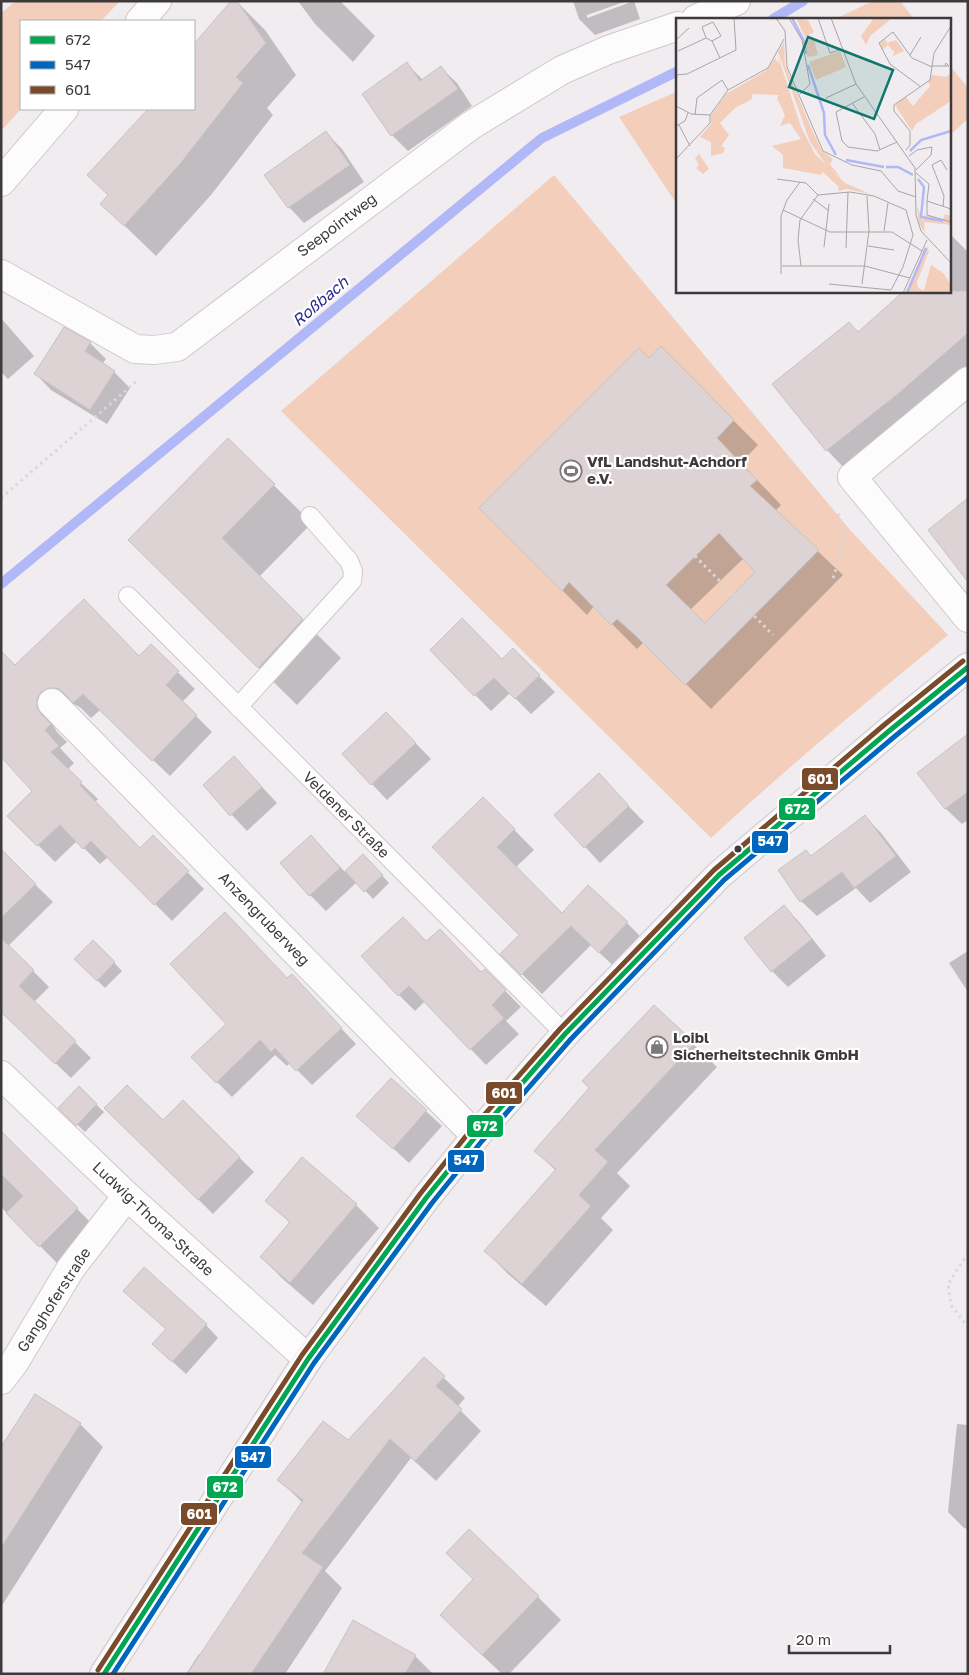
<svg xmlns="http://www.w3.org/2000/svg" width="969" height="1675" viewBox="0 0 969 1675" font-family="'Golos Text',sans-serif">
<rect width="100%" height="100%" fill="#f1ecef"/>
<g fill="#f3cebb">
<polygon points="16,1 120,1 101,21 21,21 21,109 1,131 1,13"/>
<polygon points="873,1 900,1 914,19 835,19"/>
<polygon points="950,66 968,88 968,119 950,135"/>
<polygon points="678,91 678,206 619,117"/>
<path d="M554,175L851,531L948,635C867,701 787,768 711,838L281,411Z"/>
</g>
<g fill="#0003" fill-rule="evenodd">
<polygon points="233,1 236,1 265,30 296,75 267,108 273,115 211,195 156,256 102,204 109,196 89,175 150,109 194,109 194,46"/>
<polygon points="298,1 340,1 375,36 353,62 315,24"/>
<polygon points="573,1 627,1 587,15 587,18 634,1 640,19 595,35 579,19"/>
<polygon points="407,64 423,80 441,68 457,83 472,106 408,151 392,135 364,94"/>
<polygon points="326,133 342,149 364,182 304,223 289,207"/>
<polygon points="950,234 968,252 968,370 846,470 827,450 859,333 950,291"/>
<polygon points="1,318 34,356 8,379 1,372"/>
<polygon points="90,343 106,359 102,364 114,372 130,388 107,424 51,390 36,374"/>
<path d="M661,348L758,445L741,463L781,505L775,511L843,575L711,709L662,660L643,643L637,649L594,606L587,615L480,508L649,360ZM744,558L757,572L705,625L690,610Z"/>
<polygon points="228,440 312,523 259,577 341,658 297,705 168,578"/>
<polygon points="151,646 195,689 182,702 212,732 170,776 100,710 91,718 81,708 74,704 65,704 53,716 53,725 57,732 67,742 60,748 74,763 67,770 98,799 95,802 140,849 153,837 204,889 172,921 108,857 100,864 77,841 55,862 9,816 34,791 1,688 139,658"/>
<polygon points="431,650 503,661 513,650 555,692 531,714 510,693 491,711"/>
<polygon points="402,729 431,759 387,800 372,784"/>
<polygon points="968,735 968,820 962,824 946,809 919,773"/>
<polygon points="250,774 277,803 247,831 204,785"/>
<polygon points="614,791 644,822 600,863 556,815"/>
<polygon points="483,798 534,850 516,867 562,914 627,923 647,943 620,972 591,945 542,994 502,954 520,935"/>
<polygon points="865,817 881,833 911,872 870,903 856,888 817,916 801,901 811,857"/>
<polygon points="311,836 345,872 363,855 389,883 373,899 357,882 326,911 310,895"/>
<polygon points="4,854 53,902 6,948 1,943 1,857"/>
<polygon points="784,907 800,923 826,956 788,987 772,971 746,939"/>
<polygon points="93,941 122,971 105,988 76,959"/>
<polygon points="427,943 481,974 485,970 521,1007 506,1021 519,1034 486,1065 425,1001 415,1011 399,995"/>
<polygon points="12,950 49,987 34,1002 91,1058 71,1078 1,1011"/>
<polygon points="968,951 968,992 949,963"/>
<polygon points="288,980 306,991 356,1044 312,1085 290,1063 287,1066 275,1055 232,1097 217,1082 227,1024"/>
<polygon points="654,1006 717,1067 617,1173 630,1186 601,1218 613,1230 546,1306 508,1274 486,1251 556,1171 536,1151 591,1088"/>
<polygon points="391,1079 442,1126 409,1163 358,1116"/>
<polygon points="79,1088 104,1112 85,1132 60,1108"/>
<polygon points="183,1102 254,1172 213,1214 106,1108 163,1122"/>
<polygon points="1,1132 100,1232 63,1269 1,1207"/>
<polygon points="267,1200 356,1205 379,1228 313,1305 284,1280 261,1257 290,1223"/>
<polygon points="206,1325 218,1338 186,1374 153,1344 167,1329"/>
<polygon points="424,1359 465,1398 457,1407 481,1431 436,1481 411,1458 325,1571 342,1588 285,1674 186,1674 199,1654 201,1655 303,1503 279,1480 348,1442"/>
<polygon points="80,1424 103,1447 1,1607 1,1449"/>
<polygon points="957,1424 968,1425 968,1529 964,1528 948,1512"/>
<polygon points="538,1597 561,1620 509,1674 502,1674 464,1638"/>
<polygon points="415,1656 433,1674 324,1674"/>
</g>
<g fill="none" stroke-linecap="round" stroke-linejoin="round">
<g stroke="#b0b8f7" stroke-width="10">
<polyline points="773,19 803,1"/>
<polyline points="1,584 542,138 678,71"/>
</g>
</g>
<g fill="#ddd3d4" stroke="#c7c2c4" fill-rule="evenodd">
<polygon points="231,1 237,1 266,43 236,77 243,83 180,164 124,226 100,204 108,195 87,175 148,109 194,109 194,44"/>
<polygon points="407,62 420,81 441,66 458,89 391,136 362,94"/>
<polygon points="326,131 350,165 288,208 264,175"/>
<polygon points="904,291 968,291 968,333 899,393 826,451 772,384 849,322 858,332"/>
<polygon points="64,327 91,342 85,351 115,371 90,410 34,374"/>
<path d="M661,346L734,420L717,438L757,480L750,486L819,550L685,685L636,636L617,619L611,625L569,582L562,591L479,508L639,348L649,358ZM719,533L755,572L705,623L666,585Z"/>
<polygon points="228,438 275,484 222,538 303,619 258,668 128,540"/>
<polygon points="968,498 968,582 928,530"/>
<polygon points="84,599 139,656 151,644 179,671 166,685 197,715 152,761 83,694 73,703 63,692 57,688 49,688 41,692 37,699 37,707 41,714 51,724 45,730 59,746 51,752 82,782 80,785 140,848 153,835 189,871 154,905 91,841 83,849 60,825 37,846 7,816 32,791 1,757 1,651 15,665"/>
<polygon points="462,618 502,659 513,648 540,675 515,699 494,678 474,696 430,650"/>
<polygon points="386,712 416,743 371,785 342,754"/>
<polygon points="968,734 968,792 945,809 917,773"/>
<polygon points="234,756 262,787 230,816 203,785"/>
<polygon points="599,773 629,806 584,848 554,815"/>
<polygon points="483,797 515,829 497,847 562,913 588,885 628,922 599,953 571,926 521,975 500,954 519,935 432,847"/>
<polygon points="865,815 896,856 854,888 842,872 800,902 778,870 806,850 811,856"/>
<polygon points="311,835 340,868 309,896 280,863"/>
<polygon points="1,849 36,884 1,918"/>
<polygon points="363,854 383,875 364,892 345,871"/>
<polygon points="784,905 812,939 771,972 744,938"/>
<polygon points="225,912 287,978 292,974 342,1028 296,1071 275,1048 271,1052 260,1040 216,1083 191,1057 226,1024 170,964"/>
<polygon points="403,917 426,941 440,929 481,972 485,969 506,990 492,1005 504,1018 470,1050 409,986 398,996 361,956"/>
<polygon points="1,938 34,970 19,986 76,1041 55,1064 1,1012"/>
<polygon points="93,940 115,962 97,981 74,959"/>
<polygon points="654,1005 695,1043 595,1150 608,1162 579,1195 591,1206 522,1284 484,1251 556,1169 534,1151 589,1088 582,1081"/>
<polygon points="391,1078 427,1110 393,1149 356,1116"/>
<polygon points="127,1085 163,1120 183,1100 240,1157 198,1200 104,1108"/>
<polygon points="79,1086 97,1104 76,1126 58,1108"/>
<polygon points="1,1131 78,1208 39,1247 6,1213 23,1196 1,1174"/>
<polygon points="302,1157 357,1204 290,1283 260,1257 290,1222 265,1201"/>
<polygon points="144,1267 207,1324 172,1362 152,1344 166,1329 123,1291"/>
<polygon points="424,1357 445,1376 436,1386 462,1409 415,1461 390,1439 302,1553 323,1567 251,1674 187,1674 303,1500 277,1480 323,1421 348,1440"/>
<polygon points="35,1394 81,1423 1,1548 1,1447"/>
<polygon points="469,1529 539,1596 482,1655 440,1615 473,1579 446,1553"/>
<polygon points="353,1620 416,1655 405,1674 323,1674"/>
</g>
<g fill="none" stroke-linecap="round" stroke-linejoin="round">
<g stroke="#cdc9cb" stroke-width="20">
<g id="lane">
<polyline points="128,596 565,1034"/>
<polyline points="238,707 352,581 353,571 349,561 310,516"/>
</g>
</g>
<g stroke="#cdc9cb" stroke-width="30">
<g id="street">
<polyline points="696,19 736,1"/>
<polyline points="140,21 157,1"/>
<polyline points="1,182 64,109"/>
<polyline points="1,274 135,349 154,350 177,347 470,126 562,70 608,50 678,26"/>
<polyline points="968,381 852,477 968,618"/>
<polyline points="52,703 476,1136"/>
<polyline points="1,1075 127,1196 308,1359"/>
<polyline points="1,1380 14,1363 71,1268 127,1196"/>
</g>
</g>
<g stroke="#ccc9cb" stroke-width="30">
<polyline id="primary" points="104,1674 308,1359 426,1198 476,1136 565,1034 719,875 889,731 968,667"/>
</g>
<g stroke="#dad8d9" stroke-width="3" stroke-dasharray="2.5 4" stroke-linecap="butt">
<polyline points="1,498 138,380"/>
<polyline points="695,556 773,635"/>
<polyline points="833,578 846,538 837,510"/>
<polyline points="968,1253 948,1284 951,1305 968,1327"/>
</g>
<use href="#lane" stroke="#fdfcfd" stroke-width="18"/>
<use href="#street" stroke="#fdfcfd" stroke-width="28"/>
<use href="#primary" stroke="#f6f3f8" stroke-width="28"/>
<g stroke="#fff" stroke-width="9">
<polyline id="bus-1" points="104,1674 308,1359 426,1198 476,1136 565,1034 719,875 889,731 968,667"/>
</g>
<g stroke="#fff" stroke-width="9">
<polyline id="bus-2" points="113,1674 314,1363 432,1203 482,1141 571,1039 724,880 894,737 968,677"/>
</g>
<g stroke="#fff" stroke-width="9">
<polyline id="bus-3" points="98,1670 302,1355 420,1194 470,1131 560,1029 714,870 884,725 963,661"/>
</g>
<use href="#bus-1" stroke="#00a651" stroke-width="5"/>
<use href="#bus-2" stroke="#0065bd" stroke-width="5"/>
<use href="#bus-3" stroke="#7a4b2a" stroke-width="5"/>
</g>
<defs>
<g id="stadium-ring" transform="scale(1.125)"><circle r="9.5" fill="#fff" stroke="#7d787b" stroke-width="1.5"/><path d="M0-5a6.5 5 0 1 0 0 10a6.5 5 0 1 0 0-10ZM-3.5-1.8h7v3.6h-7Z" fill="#7d787b"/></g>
<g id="shop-ring" transform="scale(1.125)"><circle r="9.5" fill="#fff" stroke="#7d787b" stroke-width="1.5"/><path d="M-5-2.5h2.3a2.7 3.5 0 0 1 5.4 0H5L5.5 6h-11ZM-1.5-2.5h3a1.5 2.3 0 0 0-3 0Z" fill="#7d787b"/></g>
</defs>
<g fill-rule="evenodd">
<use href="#stadium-ring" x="571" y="471"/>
<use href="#shop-ring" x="657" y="1047"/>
</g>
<circle fill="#3e3a3c" stroke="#fff" stroke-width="2" cx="738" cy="849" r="4.5"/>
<g text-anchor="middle" stroke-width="4.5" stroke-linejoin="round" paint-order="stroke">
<g font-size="15" fill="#3e3a3c" stroke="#fff">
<text transform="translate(337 225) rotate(-37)" y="5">Seepointweg</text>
<text transform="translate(346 815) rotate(45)" y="5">Veldener Straße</text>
<text transform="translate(264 919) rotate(46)" y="5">Anzengruberweg</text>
<text transform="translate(153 1219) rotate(43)" y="5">Ludwig-Thoma-Straße</text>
<text transform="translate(54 1300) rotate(-57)" y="5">Ganghoferstraße</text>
</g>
<g font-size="15" font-weight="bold" fill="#3e3a3c" stroke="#fff" text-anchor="start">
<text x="587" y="467">VfL Landshut-Achdorf<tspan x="587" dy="17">e.V.</tspan></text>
<text x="673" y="1043">Loibl<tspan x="673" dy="17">Sicherheitstechnik GmbH</tspan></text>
</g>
<g font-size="16" font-style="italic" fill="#2d2a8e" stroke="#fff">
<text transform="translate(320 301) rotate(-40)" y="6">Roßbach</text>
</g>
</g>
<g transform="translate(676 18)">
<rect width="275" height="275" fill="#f1ecef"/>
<path d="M120,0L132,2L138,14L129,19ZM198,0L215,1L194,18L190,27L185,18ZM138,21L142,37L131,39L130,23ZM209,21L211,25L220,22L228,33L217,38L218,34L212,27L206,32L204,25ZM108,24L109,47L136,112L146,133L157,141L154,146L165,160L151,148L134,124L102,34ZM164,33L170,49L140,62L133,44ZM101,35L125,109L139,136L169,165L194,176L171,171L163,173L162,168L147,154L145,157L107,150V137L96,128L125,121L114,105L104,108L109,97L101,80L103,77L76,76V81L59,90L44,105L53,117L45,128L49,130L47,135L35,138V124L24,119L35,106V97L50,76L91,52L99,40L103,46ZM275,55V83L240,106L236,113L219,87L230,79L237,88L254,68L252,64L256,57L270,59ZM23,136L33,151L27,156L20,150L23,147L19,140ZM241,188L247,203L248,197L267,201L269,196L275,198V207L248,204L249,215L243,206ZM251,228L253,233L241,264L242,270L250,274L229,275ZM255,247L267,255L275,267V275H250L248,272Z" fill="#f3cebb"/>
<path fill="none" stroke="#b0b8f7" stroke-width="2.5" d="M116,0L128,23L130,36M132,47L148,95L149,117L160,137M234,133L245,122L275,113M170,142L208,149M210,149H222L237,157M242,161L248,169L245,199L267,203M231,275L250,230"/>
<path fill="none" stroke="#a9a5a7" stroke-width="1" d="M100,0L109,13L111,49L147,133L176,147L205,153L222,173L240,179M113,0L126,22L134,66L124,76M142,0L154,35L166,31M155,0L180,66L239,150L240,197L245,213L275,245M30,20L26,9L37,4L45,18L36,23M0,22L13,10M2,33L30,20L36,23L44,40M234,37L245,19M256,48H273L270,45L269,48M0,57L11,56L60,32L58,0M245,69L214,46L203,25L217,14L236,40L256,49M188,79L160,94L166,123L172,129L201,133L221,124M150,80L180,66M176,85L199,116L204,132M0,88L15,96L34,97L52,72L92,50L108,21M19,97L21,80L46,62L52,72M3,107L14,128M0,108L9,103L12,95M230,132L234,127V113L218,93V87L254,62L258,35L275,8M233,138L241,132L256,129L255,137L240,152M0,141L34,105V97M240,155L253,166L251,183L275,191M101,161L130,165L142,177M137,181L153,193M251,183V197L275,204M267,188L268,178L256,147L265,142L271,152M107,192L154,214H216L246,233M208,213L212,185M192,228L218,232M148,229L153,186M170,230L172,174M106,248H189L234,260M125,248L122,222L124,202L142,177L174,174L198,178L230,192L237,217L227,249L215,272L153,266M105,256V198L111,182L124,164M186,266L193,213L191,178M227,275L251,222"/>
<path fill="#0f766e" fill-opacity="0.15" stroke="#0f766e" stroke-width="2.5" d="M132,19L217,52L198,101L113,69Z"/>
<rect width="275" height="275" fill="none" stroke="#3e3a3c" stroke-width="2.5"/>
</g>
<g stroke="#fff" stroke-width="2">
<rect x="801" y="767" width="38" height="24" rx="5" fill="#7a4b2a"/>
<rect x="778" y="797" width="38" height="24" rx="5" fill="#00a651"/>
<rect x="751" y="830" width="38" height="24" rx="5" fill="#0065bd"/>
<rect x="485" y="1081" width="38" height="24" rx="5" fill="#7a4b2a"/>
<rect x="466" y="1114" width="38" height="24" rx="5" fill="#00a651"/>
<rect x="447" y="1149" width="38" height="24" rx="5" fill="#0065bd"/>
<rect x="234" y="1445" width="38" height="24" rx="5" fill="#0065bd"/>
<rect x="206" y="1475" width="38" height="24" rx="5" fill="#00a651"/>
<rect x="180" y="1502" width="38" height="24" rx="5" fill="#7a4b2a"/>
</g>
<g font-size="14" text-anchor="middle" font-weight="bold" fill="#fff">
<text x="820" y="784">601</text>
<text x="797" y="814">672</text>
<text x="770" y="846">547</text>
<text x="504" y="1098">601</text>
<text x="485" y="1131">672</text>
<text x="466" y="1165">547</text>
<text x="253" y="1462">547</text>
<text x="225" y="1492">672</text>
<text x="199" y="1519">601</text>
</g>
<rect width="969" height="1675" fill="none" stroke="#3e3a3c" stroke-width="5"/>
<rect x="20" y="20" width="175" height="90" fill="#ffffff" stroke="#b2b0b1"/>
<rect x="30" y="36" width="25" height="8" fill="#00a651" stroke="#b2b0b1"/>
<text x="65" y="45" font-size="15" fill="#3e3a3c">672</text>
<rect x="30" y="61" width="25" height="8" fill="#0065bd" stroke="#b2b0b1"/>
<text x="65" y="70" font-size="15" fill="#3e3a3c">547</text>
<rect x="30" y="86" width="25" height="8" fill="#7a4b2a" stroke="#b2b0b1"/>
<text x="65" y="95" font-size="15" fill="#3e3a3c">601</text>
<path d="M789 1645v8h101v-8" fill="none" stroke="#3e3a3c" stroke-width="2.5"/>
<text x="796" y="1645" font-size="15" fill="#3e3a3c" stroke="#ffffff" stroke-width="4" paint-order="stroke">20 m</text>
</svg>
